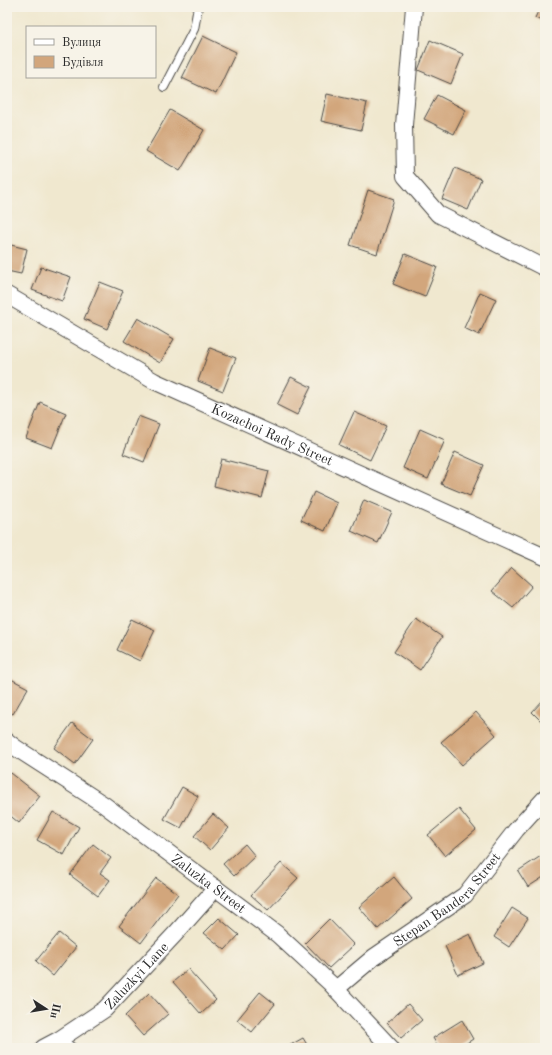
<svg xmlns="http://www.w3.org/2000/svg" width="552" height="1055" viewBox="0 0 552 1055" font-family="'Old Standard TT',serif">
<rect width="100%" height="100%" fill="#f7f3e8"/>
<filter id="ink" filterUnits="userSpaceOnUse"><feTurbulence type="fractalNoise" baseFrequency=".025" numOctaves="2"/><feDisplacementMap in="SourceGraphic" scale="8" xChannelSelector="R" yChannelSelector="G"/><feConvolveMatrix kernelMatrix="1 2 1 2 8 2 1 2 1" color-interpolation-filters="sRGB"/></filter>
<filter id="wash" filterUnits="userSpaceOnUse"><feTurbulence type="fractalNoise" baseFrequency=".012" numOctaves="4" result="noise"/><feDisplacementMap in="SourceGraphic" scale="16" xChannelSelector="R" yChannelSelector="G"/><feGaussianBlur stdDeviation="0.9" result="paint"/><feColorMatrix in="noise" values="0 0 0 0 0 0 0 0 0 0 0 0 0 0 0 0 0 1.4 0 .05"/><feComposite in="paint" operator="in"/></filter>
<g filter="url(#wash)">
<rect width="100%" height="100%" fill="#f0e8cf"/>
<g id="blocks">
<g fill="#d2a67c">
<polygon points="540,7 545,7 545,22 535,18"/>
<polygon points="203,36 236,52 216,94 182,78"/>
<polygon points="430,40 463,54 451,84 418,70"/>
<polygon points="327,94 367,103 361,130 321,121"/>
<polygon points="437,95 466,110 454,134 424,119"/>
<polygon points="170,110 204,130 180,171 146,151"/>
<polygon points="455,168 481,179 468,210 442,199"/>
<polygon points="368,190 394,199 377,254 350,245"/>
<polygon points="7,244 27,249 21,274 7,271"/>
<polygon points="405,254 437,267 425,297 393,284"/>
<polygon points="41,267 71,277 62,301 32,290"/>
<polygon points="100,282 123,291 107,329 84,319"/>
<polygon points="480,292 496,299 479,335 464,328"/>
<polygon points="138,318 174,339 160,363 124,341"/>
<polygon points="210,348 236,358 223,391 198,381"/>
<polygon points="291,377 311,387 297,415 277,405"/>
<polygon points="40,402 66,413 52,448 26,438"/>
<polygon points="354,412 386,426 370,460 339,445"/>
<polygon points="138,416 159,424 144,462 123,454"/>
<polygon points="420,429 445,440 428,479 403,468"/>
<polygon points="455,452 484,465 470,496 441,484"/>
<polygon points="221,459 269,471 262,498 214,486"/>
<polygon points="314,492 337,503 325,531 301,520"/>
<polygon points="364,500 392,512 378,543 351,531"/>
<polygon points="512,568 532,586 513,608 492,591"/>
<polygon points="132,619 155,630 140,661 117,650"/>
<polygon points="416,619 442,637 420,670 394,652"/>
<polygon points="11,679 28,688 13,714 7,711 7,686"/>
<polygon points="545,698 545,725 532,712"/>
<polygon points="476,712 496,735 462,765 441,742"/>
<polygon points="72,723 93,739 75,764 54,748"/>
<polygon points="11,773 40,796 19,823 7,813 7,777"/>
<polygon points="182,787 198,796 181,828 164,819"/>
<polygon points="459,809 476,830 445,856 428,835"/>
<polygon points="53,812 79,827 64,855 37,840"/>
<polygon points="213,814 229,828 210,850 194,836"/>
<polygon points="93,844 111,858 100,873 110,880 98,896 70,875"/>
<polygon points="245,844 255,856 234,876 223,864"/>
<polygon points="544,854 545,876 528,887 518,871"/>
<polygon points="281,863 298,878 268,910 251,895"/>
<polygon points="394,877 412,899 378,929 359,907"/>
<polygon points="156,878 178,894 141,943 119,926"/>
<polygon points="512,908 528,918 509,947 494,937"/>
<polygon points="219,918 239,935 225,950 204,933"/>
<polygon points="329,919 354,945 329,968 305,943"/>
<polygon points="59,933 76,947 53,976 36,961"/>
<polygon points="470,934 483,963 458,975 445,946"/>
<polygon points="188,969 216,1000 201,1014 173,982"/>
<polygon points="260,992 275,1004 252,1032 237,1020"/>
<polygon points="149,993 168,1014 143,1036 125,1016"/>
<polygon points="408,1004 422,1020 401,1038 387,1023"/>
<polygon points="462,1020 473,1039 459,1048 439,1048 433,1038"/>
<polygon points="303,1038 309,1048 285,1048"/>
</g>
</g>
</g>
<g filter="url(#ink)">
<use href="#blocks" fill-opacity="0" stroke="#494744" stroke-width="1"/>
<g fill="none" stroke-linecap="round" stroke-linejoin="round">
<g stroke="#494744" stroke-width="10">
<g id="service">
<polyline points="164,87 194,29 198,7"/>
<polyline points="60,1039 73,1048"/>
</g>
</g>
<g stroke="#494744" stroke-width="18">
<g id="minor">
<polyline points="414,7 404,125 405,176 438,214 545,268"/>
<path id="s1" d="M7,295L154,381L545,557"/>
<path id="s2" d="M7,741L16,748L103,804L277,934L331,984L391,1048"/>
<path id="s3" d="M336,989L374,957L465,895L516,830L545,798"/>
<path id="s4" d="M43,1048L60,1039L105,1009L176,933L216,888"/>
</g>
</g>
<use href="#service" stroke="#fff" stroke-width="8"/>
<use href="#minor" stroke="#fff" stroke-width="16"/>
</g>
</g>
<g text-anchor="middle" stroke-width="3.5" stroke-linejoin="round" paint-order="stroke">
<g font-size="14" fill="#2b2b2b" stroke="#f7f3e8">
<text dy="5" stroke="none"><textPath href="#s1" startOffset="300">Kozachoi Rady Street</textPath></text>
<text dy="5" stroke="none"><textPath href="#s2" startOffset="247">Zaluzka Street</textPath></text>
<text dy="5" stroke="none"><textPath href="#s3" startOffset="143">Stepan Bandera Street</textPath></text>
<text dy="5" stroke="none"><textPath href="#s4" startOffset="119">Zaluzkyi Lane</textPath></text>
</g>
</g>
<rect width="552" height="1055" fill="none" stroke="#f7f3e8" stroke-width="24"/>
<rect x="26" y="26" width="130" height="52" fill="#f7f3e8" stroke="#a5a39c"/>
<rect x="34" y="39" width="20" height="6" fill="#ffffff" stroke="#a5a39c"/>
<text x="62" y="46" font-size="12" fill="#2b2b2b">Вулиця</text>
<rect x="34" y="56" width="20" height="12" fill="#d2a67c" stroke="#a5a39c"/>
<text x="62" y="66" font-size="12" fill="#2b2b2b">Будівля</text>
<g transform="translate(46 1009) rotate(102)" stroke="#f7f3e8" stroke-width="3" paint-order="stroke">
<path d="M0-3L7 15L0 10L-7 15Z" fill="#2b2b2b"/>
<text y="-6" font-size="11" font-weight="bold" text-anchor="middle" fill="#2b2b2b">Пн</text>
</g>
</svg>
